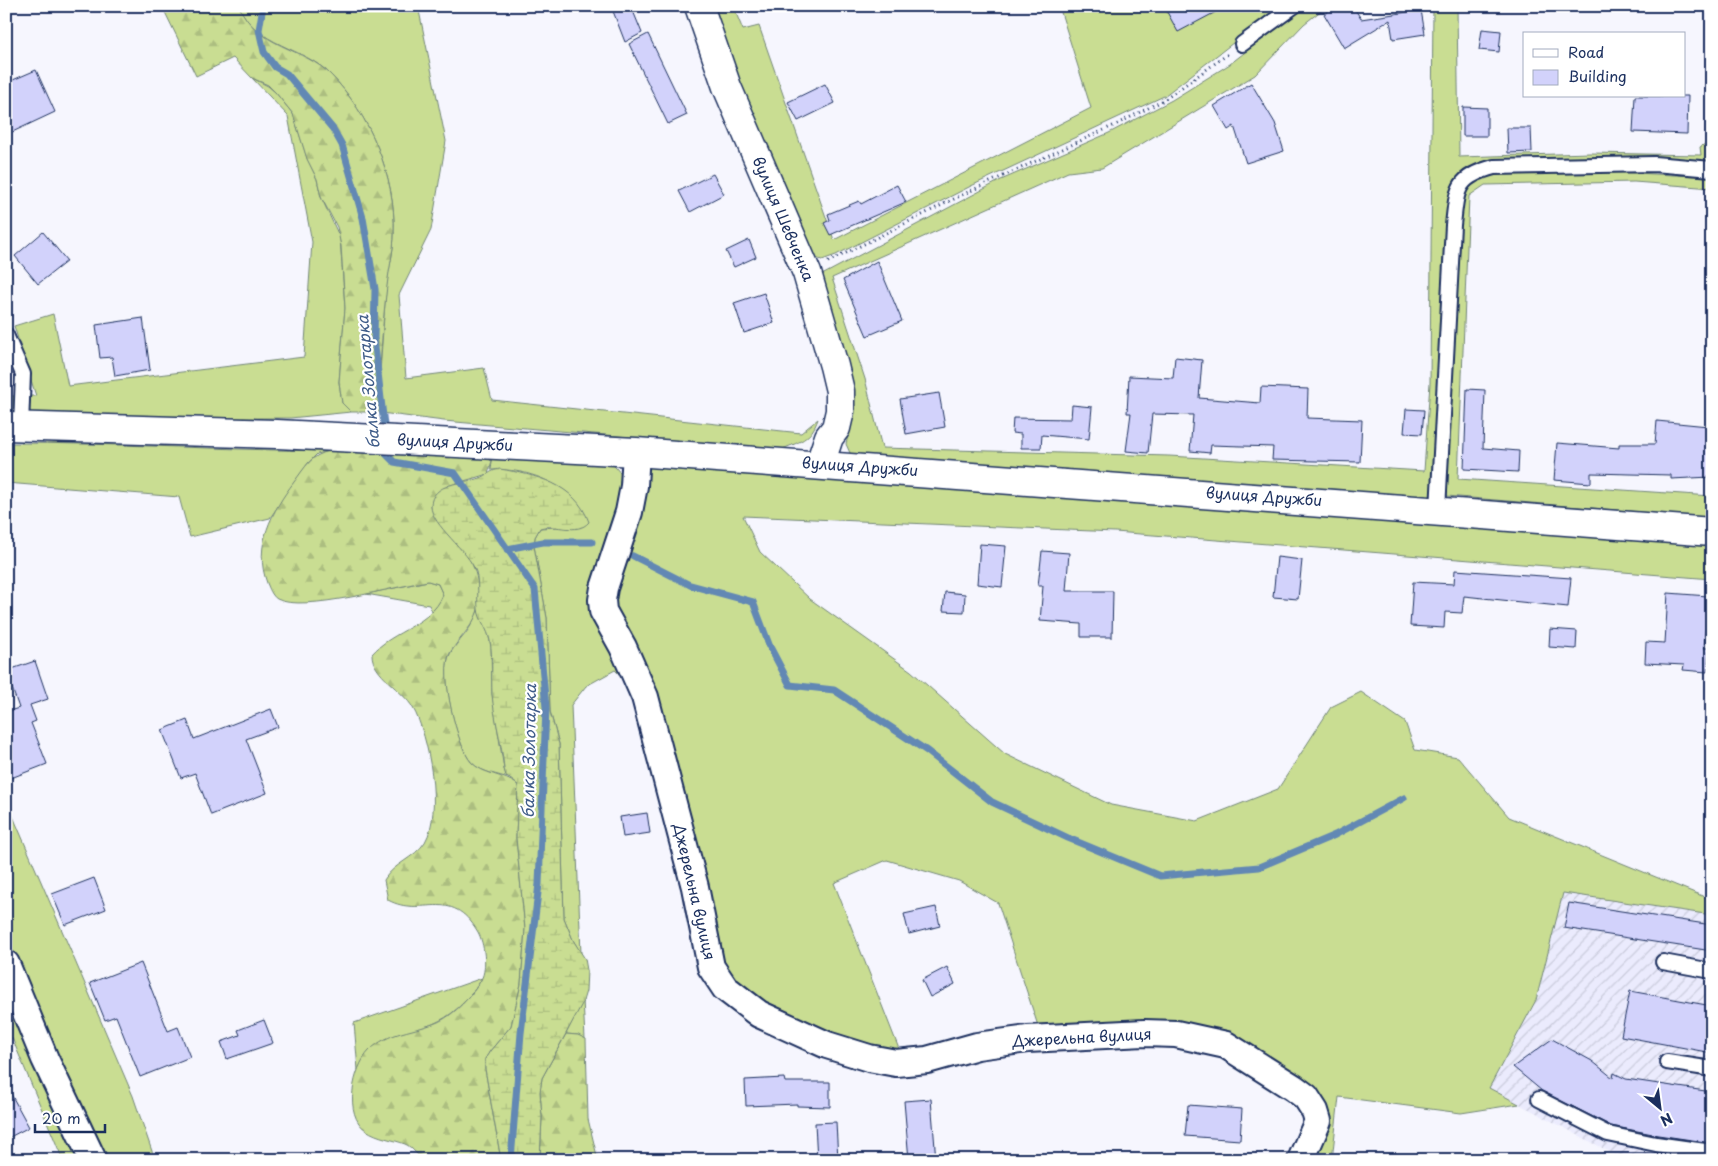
<svg xmlns="http://www.w3.org/2000/svg" width="1718" height="1166" viewBox="0 0 1718 1166" font-family="'Playpen Sans',sans-serif">
<defs>
<pattern id="industrial-furrows" width="10" height="10" patternUnits="userSpaceOnUse" patternTransform="scale(1.25)"><rect width="10" height="10" fill="#ebebfd"/><path d="M-1 1l2-2M0 10L10 0M9 11l2-2" fill="none" stroke="#c9cadb"/></pattern>
<pattern id="forest-firs" width="22" height="20" patternUnits="userSpaceOnUse" patternTransform="scale(1.25)"><rect width="22" height="20" fill="#c9dd92"/><path d="M5 1l3.5 6h-7zM16 11l3.5 6h-7z" fill="#acbe80"/></pattern>
<pattern id="wetland-marsh" width="20" height="14" patternUnits="userSpaceOnUse" patternTransform="scale(1.25)"><rect width="20" height="14" fill="#c9dd92"/><path d="M1 5h8M5 5V1M11 12h8M15 12V8" fill="none" stroke="#acbe80"/></pattern>
</defs>
<rect width="100%" height="100%" fill="#f6f6fe"/>
<filter id="ink" filterUnits="userSpaceOnUse"><feTurbulence type="fractalNoise" baseFrequency=".02" numOctaves="2"/><feDisplacementMap in="SourceGraphic" scale="10" xChannelSelector="R" yChannelSelector="G"/><feConvolveMatrix kernelMatrix="1 2 1 2 8 2 1 2 1" color-interpolation-filters="sRGB"/></filter>
<g filter="url(#ink)">
<polygon fill="url(#industrial-furrows)" points="1563,893 1712,915 1712,1160 1625,1160 1489,1088 1536,1000"/>
<g fill="#c9dd92" stroke="#728678">
<path d="M239,6H418L446,141L431,230L399,295L406,378L484,368L492,400L801,433L818,419C811,440 799,442 780,450L444,421L373,412L378,407C380,368 383,329 386,290C388,271 394,252 394,233C396,177 370,115 331,75C305,47 255,46 239,6Z"/>
<polygon points="711,6 733,6 743,30 759,26 834,240 1091,108 1059,6 1281,6 1164,96 971,186 836,255 822,260 815,258 728,60"/>
<polygon points="1304,6 1327,6 1304,24 1255,75 1102,168 1068,172 832,278 865,379 882,448 1169,456 1424,471 1430,383 1433,6 1457,6 1459,157 1590,153 1701,155 1700,147 1712,140 1712,164 1594,160 1485,162 1464,171 1455,179 1452,192 1434,497 863,459 856,458 850,453 846,444 853,415 822,275 1001,180 1109,133 1172,100 1230,64"/>
<polygon points="252,78 268,86 276,93 293,114 307,158 317,179 321,197 340,238 345,308 339,382 342,403 351,412 290,418 6,419 6,396 36,396 14,326 53,314 68,386 304,357 312,242 288,116"/>
<polygon points="1616,172 1712,177 1712,188 1634,182 1485,185 1469,196 1458,479 1712,496 1712,518 1447,496 1461,198 1469,186 1489,174"/>
<path d="M6,443C114,443 222,450 330,451L317,454L308,463L270,518L190,537L179,497L6,483Z"/>
<path d="M485,457L610,461L622,475L625,491L601,579L634,688L615,670L586,686L571,705L581,954L573,940L564,918L559,744L550,711L547,618L534,546L535,537L540,528L556,527L568,493C546,477 518,468 491,470L492,461Z"/>
<polygon points="664,464 1712,542 1712,579 1115,532 743,516 760,552 810,599 911,671 1005,754 1111,805 1197,821 1278,789 1331,707 1361,692 1405,722 1415,750 1458,757 1509,817 1712,900 1712,915 1563,893 1536,1000 1489,1088 1519,1104 1461,1113 1339,1097 1332,1160 1307,1160 1323,1123 1247,1051 1040,1032 998,903 959,881 887,860 834,883 899,1049 864,1047 794,1021 719,972 612,607 647,467"/>
<polygon points="428,581 438,584 443,595 439,604 432,611 429,605 366,594"/>
<path d="M478,610L488,633L491,646L492,694L504,769L506,775L511,779C498,774 482,773 472,763C457,748 443,684 447,663C449,649 463,639 470,627C473,622 475,616 478,610Z"/>
<polygon points="6,800 133,1096 155,1160 103,1160 12,956 6,941"/>
<path d="M482,978C474,993 456,1013 439,1021C405,1038 377,1029 358,1070L354,1023Z"/>
<polygon points="6,982 84,1160 63,1160 12,1038 6,1040"/>
<polygon points="583,999 585,1039 578,1035 566,1034"/>
</g>
<g fill="url(#forest-firs)" stroke="#728678">
<path d="M162,6H239C256,47 305,48 331,75C370,115 396,177 394,233C394,251 389,268 387,286C382,326 380,367 378,407L373,412H351L342,403L339,382L345,308L341,246L337,227L321,197L317,179L307,159L293,114L276,93L268,85L252,78L233,58L196,76Z"/>
<path d="M330,451H383L485,457L492,461L488,474L447,486L431,505C437,528 459,540 470,560C476,571 478,582 479,593C482,621 462,633 450,653C439,672 457,746 471,762C483,775 504,774 518,785L516,838L525,929L521,984L511,1026L490,1051L485,1059V1069L501,1160C481,1160 443,1163 425,1160C418,1158 413,1147 405,1144C392,1139 378,1138 366,1130C343,1115 353,1068 369,1051C388,1031 415,1032 438,1022C454,1015 473,995 481,980C488,967 484,943 478,932C450,885 423,919 388,900L384,880C394,863 414,859 425,842C443,812 429,736 413,708C403,690 372,675 372,654C393,630 430,626 443,595L438,584L428,581C397,586 303,613 277,599C272,596 269,588 267,583C253,546 272,511 294,482C306,466 311,455 330,451Z"/>
<polygon points="566,1034 578,1035 586,1039 588,1119 598,1160 540,1160 542,1117 540,1092 542,1078"/>
</g>
<path fill="url(#wetland-marsh)" stroke="#728678" d="M500,469C535,475 575,483 589,522C577,536 556,523 540,528L535,537L534,546L547,618L550,712L559,744L564,918L573,940L585,959L587,970L586,991L582,1004L542,1078L540,1092L542,1117L540,1160H501L485,1069V1059L490,1051L511,1026L521,984L525,929L516,838L518,785L506,776L504,769C502,743 494,719 492,694C491,676 493,658 490,641C488,629 479,620 478,609C477,597 479,584 476,572C469,551 431,525 431,506C431,483 464,483 480,478C488,475 491,470 500,469Z"/>
<g fill="none" stroke-linecap="round" stroke-linejoin="round">
<g stroke="#6288b4" stroke-width="7">
<polyline points="263,6 259,30 264,52 275,67 287,74 333,129 342,145 363,218 375,289 374,338 385,434"/>
<polyline points="385,444 386,454 394,462 455,473 535,589 546,708 539,884 521,1033 511,1160"/>
<polyline points="507,549 543,542 592,542"/>
<polyline points="633,556 690,585 753,602 770,647 790,685 834,690 927,751 992,802 1068,838 1160,876 1259,867 1335,835 1404,798"/>
</g>
</g>
<g fill="#d2d2fb" stroke="#1b2f5e">
<polygon points="611,6 631,6 642,33 625,42"/>
<polygon points="1177,6 1227,6 1178,32 1167,12"/>
<polygon points="1336,6 1353,6 1361,19 1421,10 1425,34 1393,39 1390,20 1344,48 1324,14"/>
<polygon points="1482,29 1501,31 1499,52 1479,50"/>
<polygon points="648,34 687,115 668,124 629,44"/>
<polygon points="36,70 55,112 6,135 6,83"/>
<polygon points="1251,83 1275,123 1284,151 1246,163 1234,126 1228,130 1214,106"/>
<polygon points="825,84 835,103 798,121 788,102"/>
<polygon points="1635,96 1688,96 1687,134 1633,132"/>
<polygon points="1463,107 1487,108 1487,136 1463,136"/>
<polygon points="1507,128 1531,128 1532,152 1508,153"/>
<polygon points="713,174 724,194 690,212 679,191"/>
<polygon points="897,185 906,202 830,235 824,223 830,220 828,214 859,201 861,204"/>
<polygon points="43,232 67,261 38,284 15,256"/>
<polygon points="749,240 756,257 734,267 726,251"/>
<polygon points="877,261 902,321 867,336 843,280"/>
<polygon points="764,293 774,323 744,333 734,303"/>
<polygon points="143,318 150,370 115,376 112,357 100,358 96,325"/>
<polygon points="1175,357 1202,360 1199,398 1260,403 1261,387 1308,389 1307,418 1362,420 1360,462 1272,460 1273,447 1211,445 1210,453 1190,451 1193,415 1152,414 1148,453 1126,451 1131,413 1127,413 1129,376 1173,378"/>
<polygon points="1467,389 1485,390 1483,448 1519,451 1518,472 1464,469"/>
<polygon points="939,393 945,427 906,434 900,399"/>
<polygon points="1072,405 1092,407 1089,439 1042,435 1041,448 1021,448 1021,434 1012,433 1013,418 1071,419"/>
<polygon points="1406,409 1424,410 1422,434 1404,433"/>
<polygon points="1657,421 1708,426 1711,477 1671,479 1671,475 1591,473 1591,483 1554,480 1557,443 1619,448 1619,444 1655,444"/>
<polygon points="980,544 1006,546 1002,587 977,584"/>
<polygon points="1042,551 1069,553 1066,591 1113,591 1112,637 1081,637 1081,624 1040,621 1043,586 1038,586"/>
<polygon points="1277,557 1302,560 1298,599 1273,597"/>
<polygon points="1455,570 1571,578 1568,607 1464,596 1462,613 1445,612 1444,628 1410,626 1413,582 1454,584"/>
<polygon points="945,592 965,594 964,612 943,611"/>
<polygon points="1668,593 1708,596 1704,648 1709,648 1707,672 1683,670 1684,665 1645,663 1646,642 1665,643"/>
<polygon points="1550,629 1577,631 1576,649 1549,647"/>
<polygon points="35,661 48,699 30,705 36,721 31,723 47,764 6,780 6,712 19,708 6,671"/>
<polygon points="271,709 278,727 246,739 267,793 211,815 195,773 181,778 162,730 187,720 194,739"/>
<polygon points="647,813 650,833 623,837 620,817"/>
<polygon points="94,878 106,909 65,925 52,894"/>
<polygon points="1569,903 1712,925 1712,951 1564,928"/>
<polygon points="936,907 940,926 909,934 904,914"/>
<polygon points="141,963 168,1031 178,1027 190,1057 140,1077 116,1016 105,1020 90,983"/>
<polygon points="947,967 955,984 930,997 922,980"/>
<polygon points="1630,991 1712,1006 1712,1053 1621,1036"/>
<polygon points="264,1020 273,1043 227,1059 221,1042 240,1035 238,1030"/>
<polygon points="1552,1039 1592,1061 1613,1078 1614,1073 1626,1079 1712,1092 1712,1143 1658,1135 1611,1126 1542,1091 1513,1067"/>
<polygon points="784,1078 785,1082 830,1082 830,1107 797,1106 797,1104 746,1106 745,1080"/>
<polygon points="6,1085 29,1127 6,1139"/>
<polygon points="931,1099 936,1160 909,1160 904,1101"/>
<polygon points="1188,1105 1242,1109 1240,1140 1185,1136"/>
<polygon points="836,1122 838,1160 817,1160 815,1123"/>
</g>
<g fill="none" stroke-linecap="round" stroke-linejoin="round">
<g stroke="#1b2f5e" stroke-width="18">
<g id="lane">
<polyline points="1242,44 1294,6"/>
<polyline points="6,335 23,374 21,426"/>
<path d="M1438,510L1453,225C1457,189 1456,177 1494,167L1654,164L1712,169"/>
<polyline points="1663,962 1712,971"/>
<polyline points="1667,1062 1712,1069"/>
<polyline points="1539,1099 1608,1134 1656,1144 1712,1152"/>
</g>
</g>
<g stroke="#1b2f5e" stroke-width="30">
<g id="street">
<polyline points="636,452 634,486 629,512 604,588 602,600 603,611 623,647 645,697 695,887 711,967 725,988 759,1014 827,1045 869,1058 896,1063 927,1060 977,1046 1028,1039 1144,1033 1176,1034 1226,1045 1294,1088 1306,1097 1315,1111 1318,1121 1301,1160"/>
<polyline points="6,964 45,1059 93,1160"/>
</g>
</g>
<g stroke="#1b2f5e" stroke-width="31">
<g id="secondary">
<polyline points="699,6 727,87 807,273 834,366 840,391 840,411 836,428 829,437 820,464"/>
<polyline points="6,426 277,434 636,452 1712,532"/>
</g>
</g>
<polyline stroke="#1b2f5e" stroke-width="3" stroke-dasharray="1 4" stroke-linecap="butt" points="828,262 966,193 1115,125 1164,100 1228,54"/>
<use href="#lane" stroke="#fff" stroke-width="14"/>
<use href="#street" stroke="#fff" stroke-width="26"/>
<use href="#secondary" stroke="#fff" stroke-width="28"/>
</g>
</g>
<g text-anchor="middle" stroke-width="4.5" stroke-linejoin="round" paint-order="stroke">
<g font-size="15" fill="#1b2f5e" stroke="#fff">
<text transform="translate(783 219) rotate(67)" y="5">вулиця Шевченка</text>
<text transform="translate(455 443) rotate(3)" y="5">вулиця Дружби</text>
<text transform="translate(860 467) rotate(4)" y="5">вулиця Дружби</text>
<text transform="translate(1264 497) rotate(4)" y="5">вулиця Дружби</text>
<text transform="translate(694 892) rotate(77)" y="5">Джерельна вулиця</text>
<text transform="translate(1082 1038) rotate(-3)" y="5">Джерельна вулиця</text>
</g>
<g font-size="16" font-style="italic" fill="#3f5c89" stroke="#fff">
<text transform="translate(368 382) rotate(-95)" y="6">балка Золотарка</text>
<text transform="translate(529 751) rotate(-89)" y="6">балка Золотарка</text>
</g>
</g>
<rect width="1718" height="1166" fill="none" stroke="#fff" stroke-width="25"/>
<rect x="12" y="12" width="1693" height="1141" fill="none" stroke="#1b2f5e" stroke-width="2" filter="url(#ink)"/>
<rect x="1523" y="32" width="162" height="65" fill="#ffffff" stroke="#a4acbf"/>
<rect x="1533" y="49" width="25" height="8" fill="#ffffff" stroke="#a4acbf"/>
<text x="1568" y="58" font-size="15" fill="#1b2f5e">Road</text>
<rect x="1533" y="70" width="25" height="15" fill="#d2d2fb" stroke="#a4acbf"/>
<text x="1568" y="82" font-size="15" fill="#1b2f5e">Building</text>
<g transform="translate(1660 1108) rotate(151)" stroke="#ffffff" stroke-width="4" paint-order="stroke">
<path d="M0-4L9 19L0 12L-9 19Z" fill="#1b2f5e"/>
<text y="-8" font-size="14" font-weight="bold" text-anchor="middle" fill="#1b2f5e">N</text>
</g>
<path d="M35 1124v8h70v-8" fill="none" stroke="#1b2f5e" stroke-width="2.5"/>
<text x="42" y="1124" font-size="15" fill="#1b2f5e" stroke="#ffffff" stroke-width="4" paint-order="stroke">20 m</text>
</svg>
